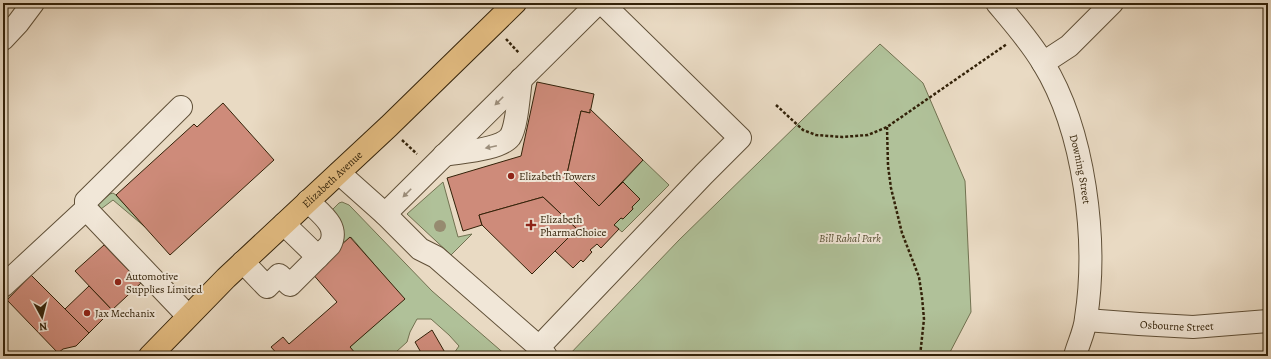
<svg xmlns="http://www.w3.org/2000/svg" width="1271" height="359" viewBox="0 0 1271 359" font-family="Alegreya,serif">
<rect width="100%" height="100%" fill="#e9dac3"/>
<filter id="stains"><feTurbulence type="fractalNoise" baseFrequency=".005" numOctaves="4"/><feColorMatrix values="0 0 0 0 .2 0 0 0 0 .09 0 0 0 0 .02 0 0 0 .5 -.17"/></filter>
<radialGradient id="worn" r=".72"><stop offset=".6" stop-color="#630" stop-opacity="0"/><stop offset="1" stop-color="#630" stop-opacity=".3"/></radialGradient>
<g fill="#b0c199" stroke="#727251">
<polygon points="880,44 923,83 965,181 971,312 948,356 568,356 679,240"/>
<polygon points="643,160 669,185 622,232 614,225 621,218 623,219 633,209 632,207 640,199 623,182"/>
<polygon points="443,182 458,237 472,234 451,255 407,214"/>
<polygon points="113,193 116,195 145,227 113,200 101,209 98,204 110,194"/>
<polygon points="342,202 349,205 352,208 432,291 507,356 452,356 459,346 449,335 431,319 417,319 410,332 407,342 396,352 384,356 354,356 350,347 404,299 351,237 326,259 327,215 339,203"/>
</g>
<g fill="#ce8b7a" stroke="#332209">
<polygon points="537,82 594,94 590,113 581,111 567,174 599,206 623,182 640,199 632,207 633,209 623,219 621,218 614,225 619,229 601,248 597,244 590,250 592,252 583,262 581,260 573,268 555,251 577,229 543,197 479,215 482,225 463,231 447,178 521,156"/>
<polygon points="223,103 274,160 170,255 116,195 194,124 197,127"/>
<polygon points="590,109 643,160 599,206 567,174 581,111 590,113"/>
<polygon points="543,197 577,229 532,274 482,225 479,215"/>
<polygon points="350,237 405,299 350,347 356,354 354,356 279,356 271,347 283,337 289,344 337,302 311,272"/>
<polygon points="104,245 141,283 112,310 75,271"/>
<polygon points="31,275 89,333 76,346 63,349 58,353 7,300"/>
<polygon points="89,286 112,310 89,333 65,309"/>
<polygon points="432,330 447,356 423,356 415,342"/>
</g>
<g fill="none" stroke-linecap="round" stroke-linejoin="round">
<g stroke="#605038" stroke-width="24">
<g id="minor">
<path id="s1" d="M997,3C1013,22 1030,41 1043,63C1085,131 1098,241 1086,318C1085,331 1078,344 1075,356"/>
<polyline points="3,39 18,23 33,3"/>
<polyline points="1043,63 1069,46 1112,3"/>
<path d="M444,155C460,152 500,150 510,137C517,127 519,92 521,79"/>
<polyline points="339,173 385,214 420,249 436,257 539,347 546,356"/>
<polyline points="86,209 86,201 181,107"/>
<polyline points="385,214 598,3"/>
<polyline points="284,224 318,257"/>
<path d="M243,262L267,287L279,275L290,285L330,245C340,226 321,214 308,201"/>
<polyline points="3,286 86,209 188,316"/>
<path id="s2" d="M1086,320L1139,324L1193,327L1268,321"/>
<polyline points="539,347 704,174 740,138 602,3"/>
</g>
</g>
<g stroke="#332209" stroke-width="24">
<g id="major">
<path id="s3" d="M150,356L226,278L389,126L515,3"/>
</g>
</g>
<g stroke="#332209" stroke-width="2.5" stroke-dasharray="3 2" stroke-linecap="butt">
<polyline points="506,39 519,53"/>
<polyline points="776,105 803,130 816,135 842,137 868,135 887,127 1007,44"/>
<polyline points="887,127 888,166 891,188 902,233 919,277 922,297 924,319 920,356"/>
<polyline points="402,140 417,154"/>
</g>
<use href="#minor" stroke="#f1e7d8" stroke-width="22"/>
<use href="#major" stroke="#e4bd82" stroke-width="22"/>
</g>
<circle fill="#968b70" cx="440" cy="226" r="6"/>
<defs><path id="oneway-solid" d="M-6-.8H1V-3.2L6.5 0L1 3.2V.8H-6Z"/></defs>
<g fill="#9c8e7b">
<use href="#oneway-solid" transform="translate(499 101) rotate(135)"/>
<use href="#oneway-solid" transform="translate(491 147) rotate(168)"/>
<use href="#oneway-solid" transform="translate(407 193) rotate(135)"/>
</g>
<g fill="#8f2418" stroke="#f1e7d8" stroke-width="1.5">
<circle cx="511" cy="176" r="4"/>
<path d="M529 219h4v4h4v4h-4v4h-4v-4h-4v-4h4z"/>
<circle cx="118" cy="282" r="4"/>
<circle cx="87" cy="313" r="4"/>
</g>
<g text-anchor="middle" stroke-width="4" stroke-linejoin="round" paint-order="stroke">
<g font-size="11" fill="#332209" stroke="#f1e7d8">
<text dy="4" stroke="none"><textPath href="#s1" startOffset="189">Downing Street</textPath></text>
<text dy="4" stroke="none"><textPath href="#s3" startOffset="254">Elizabeth Avenue</textPath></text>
<text dy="4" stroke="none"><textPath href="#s2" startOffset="91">Osbourne Street</textPath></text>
</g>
<g font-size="11" fill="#332209" stroke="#f1e7d8" text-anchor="start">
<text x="519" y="180">Elizabeth Towers</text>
<text x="540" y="223">Elizabeth<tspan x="540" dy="13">PharmaChoice</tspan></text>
<text x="126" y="280">Automotive<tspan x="126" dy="13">Supplies Limited</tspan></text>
<text x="95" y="317">Jax Mechanix</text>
</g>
<g font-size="11" font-style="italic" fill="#524a2d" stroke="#f1e7d8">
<text x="850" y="242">Bill Rahal Park</text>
</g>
</g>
<rect width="1271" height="359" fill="none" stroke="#e9dac3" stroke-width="16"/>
<rect x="4" y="4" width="1263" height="351" fill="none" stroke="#332209" stroke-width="2"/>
<rect x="8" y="8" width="1255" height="343" fill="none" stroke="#332209"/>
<g transform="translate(42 317) rotate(173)" stroke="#f1e7d8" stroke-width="3" paint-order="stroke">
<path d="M0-3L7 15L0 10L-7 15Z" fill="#332209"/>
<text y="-6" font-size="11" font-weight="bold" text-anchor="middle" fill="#332209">N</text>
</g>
<rect width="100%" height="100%" filter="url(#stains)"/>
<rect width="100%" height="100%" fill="url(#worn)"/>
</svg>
